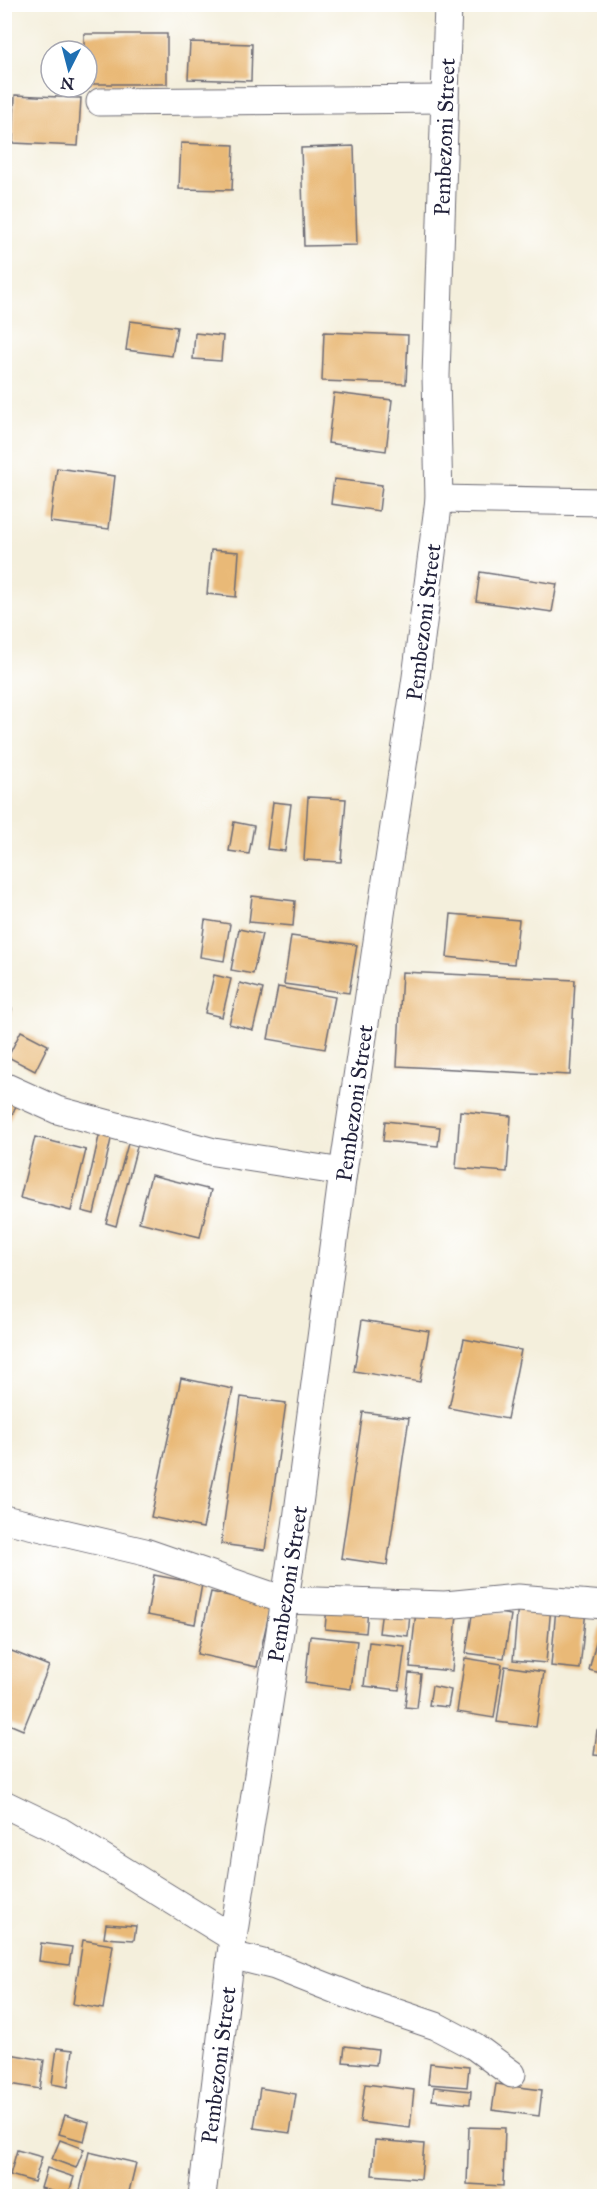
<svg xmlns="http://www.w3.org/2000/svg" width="609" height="2201" viewBox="0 0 609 2201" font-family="'IM FELL Great Primer',serif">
<rect width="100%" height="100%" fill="#fff"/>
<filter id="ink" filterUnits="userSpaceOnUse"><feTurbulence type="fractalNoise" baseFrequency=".0167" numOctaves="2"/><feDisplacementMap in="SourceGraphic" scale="12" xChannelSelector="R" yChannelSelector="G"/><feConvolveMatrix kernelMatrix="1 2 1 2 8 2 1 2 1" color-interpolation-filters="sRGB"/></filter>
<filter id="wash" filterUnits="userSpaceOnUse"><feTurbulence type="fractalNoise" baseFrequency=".008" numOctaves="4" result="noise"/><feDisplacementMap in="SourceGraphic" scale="24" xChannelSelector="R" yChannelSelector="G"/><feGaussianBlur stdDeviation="1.35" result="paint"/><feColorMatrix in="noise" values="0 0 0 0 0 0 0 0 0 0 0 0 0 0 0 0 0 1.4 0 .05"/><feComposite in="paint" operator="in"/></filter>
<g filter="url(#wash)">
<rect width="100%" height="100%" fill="#f4efdc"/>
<g id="blocks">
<g fill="#e9b977">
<polygon points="84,34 167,34 167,84 87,84 87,51 84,51"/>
<polygon points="190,42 252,44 251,81 188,79"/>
<polygon points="15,95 81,98 78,146 13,143"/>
<polygon points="181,143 234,145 232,190 179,189"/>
<polygon points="354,146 357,245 304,246 301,148"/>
<polygon points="130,321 177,327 172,356 126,350"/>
<polygon points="324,332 408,335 406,384 322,381"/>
<polygon points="195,333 223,336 221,361 193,359"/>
<polygon points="334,393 392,400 386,451 328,443"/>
<polygon points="57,468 115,476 109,529 50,522"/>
<polygon points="334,479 382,485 379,511 331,504"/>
<polygon points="211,550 239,552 236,597 207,594"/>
<polygon points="480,572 557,584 552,612 476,601"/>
<polygon points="308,797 346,799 341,862 304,860"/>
<polygon points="273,802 291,804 285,851 267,849"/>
<polygon points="234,822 254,826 249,854 229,851"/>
<polygon points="252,896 295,901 293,926 249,922"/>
<polygon points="451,914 519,920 514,964 447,957"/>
<polygon points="205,920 230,924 224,961 200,957"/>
<polygon points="239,929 262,934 253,974 231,970"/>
<polygon points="291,936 357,945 349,993 284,984"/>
<polygon points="402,972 575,980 570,1075 397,1066"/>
<polygon points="214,975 231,979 222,1017 205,1013"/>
<polygon points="240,983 263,989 253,1030 229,1024"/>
<polygon points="278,987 335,997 325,1049 268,1039"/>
<polygon points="4,1007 12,1009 5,1033 4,1033"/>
<polygon points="21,1031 48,1045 35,1071 8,1057"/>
<polygon points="4,1096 18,1102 7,1125 4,1124"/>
<polygon points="460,1111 511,1116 507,1172 456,1168"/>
<polygon points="385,1121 440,1127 438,1146 383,1141"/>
<polygon points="100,1132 112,1135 94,1214 82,1211"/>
<polygon points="35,1137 86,1150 71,1211 20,1198"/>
<polygon points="129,1140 138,1143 116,1226 106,1223"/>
<polygon points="151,1175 211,1190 200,1237 139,1222"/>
<polygon points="362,1320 429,1331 420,1382 354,1371"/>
<polygon points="464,1339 521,1350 507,1419 449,1408"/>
<polygon points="181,1378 233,1389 203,1528 151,1517"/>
<polygon points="241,1397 286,1403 265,1550 221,1544"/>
<polygon points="363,1412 409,1418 387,1565 341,1558"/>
<polygon points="154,1575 202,1584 195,1624 147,1615"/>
<polygon points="211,1592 271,1605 257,1667 197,1654"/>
<polygon points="518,1603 551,1606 546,1663 513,1660"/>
<polygon points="327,1606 368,1610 366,1633 325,1629"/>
<polygon points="556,1607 586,1610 580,1669 551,1666"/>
<polygon points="473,1609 511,1615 504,1658 466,1653"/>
<polygon points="382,1610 410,1614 408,1636 379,1633"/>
<polygon points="604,1610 604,1674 589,1670"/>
<polygon points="416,1611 457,1614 452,1671 410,1667"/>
<polygon points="310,1636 357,1641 351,1689 305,1683"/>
<polygon points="369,1642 405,1646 399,1690 364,1686"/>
<polygon points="4,1648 49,1666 23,1730 4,1722"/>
<polygon points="465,1658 502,1664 494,1718 457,1712"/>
<polygon points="505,1666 544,1672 536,1727 497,1722"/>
<polygon points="409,1673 421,1674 417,1708 405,1707"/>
<polygon points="432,1686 451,1690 448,1707 429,1705"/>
<polygon points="597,1730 604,1731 604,1756 594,1755"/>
<polygon points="106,1924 136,1926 134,1940 104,1938"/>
<polygon points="83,1940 113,1945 103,2009 73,2004"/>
<polygon points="41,1943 72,1947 69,1965 39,1961"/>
<polygon points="345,2046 378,2050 376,2065 343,2062"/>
<polygon points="57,2048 73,2050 68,2087 52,2084"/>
<polygon points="4,2053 44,2060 40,2089 4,2083"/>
<polygon points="430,2063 469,2067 467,2087 428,2084"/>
<polygon points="365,2084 414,2090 410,2128 360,2122"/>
<polygon points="496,2084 542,2090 539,2116 492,2110"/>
<polygon points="434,2087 471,2091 470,2104 432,2100"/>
<polygon points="260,2088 296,2094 290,2133 254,2128"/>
<polygon points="65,2115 89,2122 84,2141 59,2134"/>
<polygon points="469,2127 505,2128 503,2186 467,2184"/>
<polygon points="60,2140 84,2149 76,2168 52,2159"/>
<polygon points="375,2140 424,2144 421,2179 372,2175"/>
<polygon points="17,2150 42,2157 34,2182 10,2175"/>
<polygon points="89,2152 136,2163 128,2196 91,2196 79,2194"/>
<polygon points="47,2168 74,2177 68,2196 41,2188"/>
</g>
</g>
</g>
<g filter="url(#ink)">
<use href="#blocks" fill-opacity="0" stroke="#6c6a73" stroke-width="1.5"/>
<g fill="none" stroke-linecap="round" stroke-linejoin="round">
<g stroke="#6c6a73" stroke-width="29">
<g id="street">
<polyline points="100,102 445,99"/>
<polyline points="439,499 604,502"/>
<polyline points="4,1086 57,1110 214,1152 343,1172"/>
<polyline points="4,1519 145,1552 284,1600 445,1605 518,1598 604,1605"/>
<polyline points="4,1804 60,1831 233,1938"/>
<polyline points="231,1955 275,1966 374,2005 436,2026 474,2046 512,2074"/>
<polyline points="202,2196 233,1938 296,1527 343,1172 416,677 439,499 436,376 448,4"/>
</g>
</g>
<use href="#street" stroke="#fff" stroke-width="27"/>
</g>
</g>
<g text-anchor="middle" stroke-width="6" stroke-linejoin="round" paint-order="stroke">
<g font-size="22" fill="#22223b" stroke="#fff">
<text transform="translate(444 137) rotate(-88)" y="8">Pembezoni Street</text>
<text transform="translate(423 622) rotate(-83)" y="8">Pembezoni Street</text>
<text transform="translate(354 1103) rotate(-82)" y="8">Pembezoni Street</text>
<text transform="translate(287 1584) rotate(-81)" y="8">Pembezoni Street</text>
<text transform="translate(218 2065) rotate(-83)" y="8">Pembezoni Street</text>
</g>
</g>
<rect width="609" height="2201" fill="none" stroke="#fff" stroke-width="24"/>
<g transform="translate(69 69) rotate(186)"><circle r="28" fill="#ffffff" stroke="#a7a7b1" stroke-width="1.5"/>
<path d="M0-4.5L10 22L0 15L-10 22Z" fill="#1f6fb2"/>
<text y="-9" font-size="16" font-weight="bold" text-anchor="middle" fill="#22223b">N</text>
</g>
</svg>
